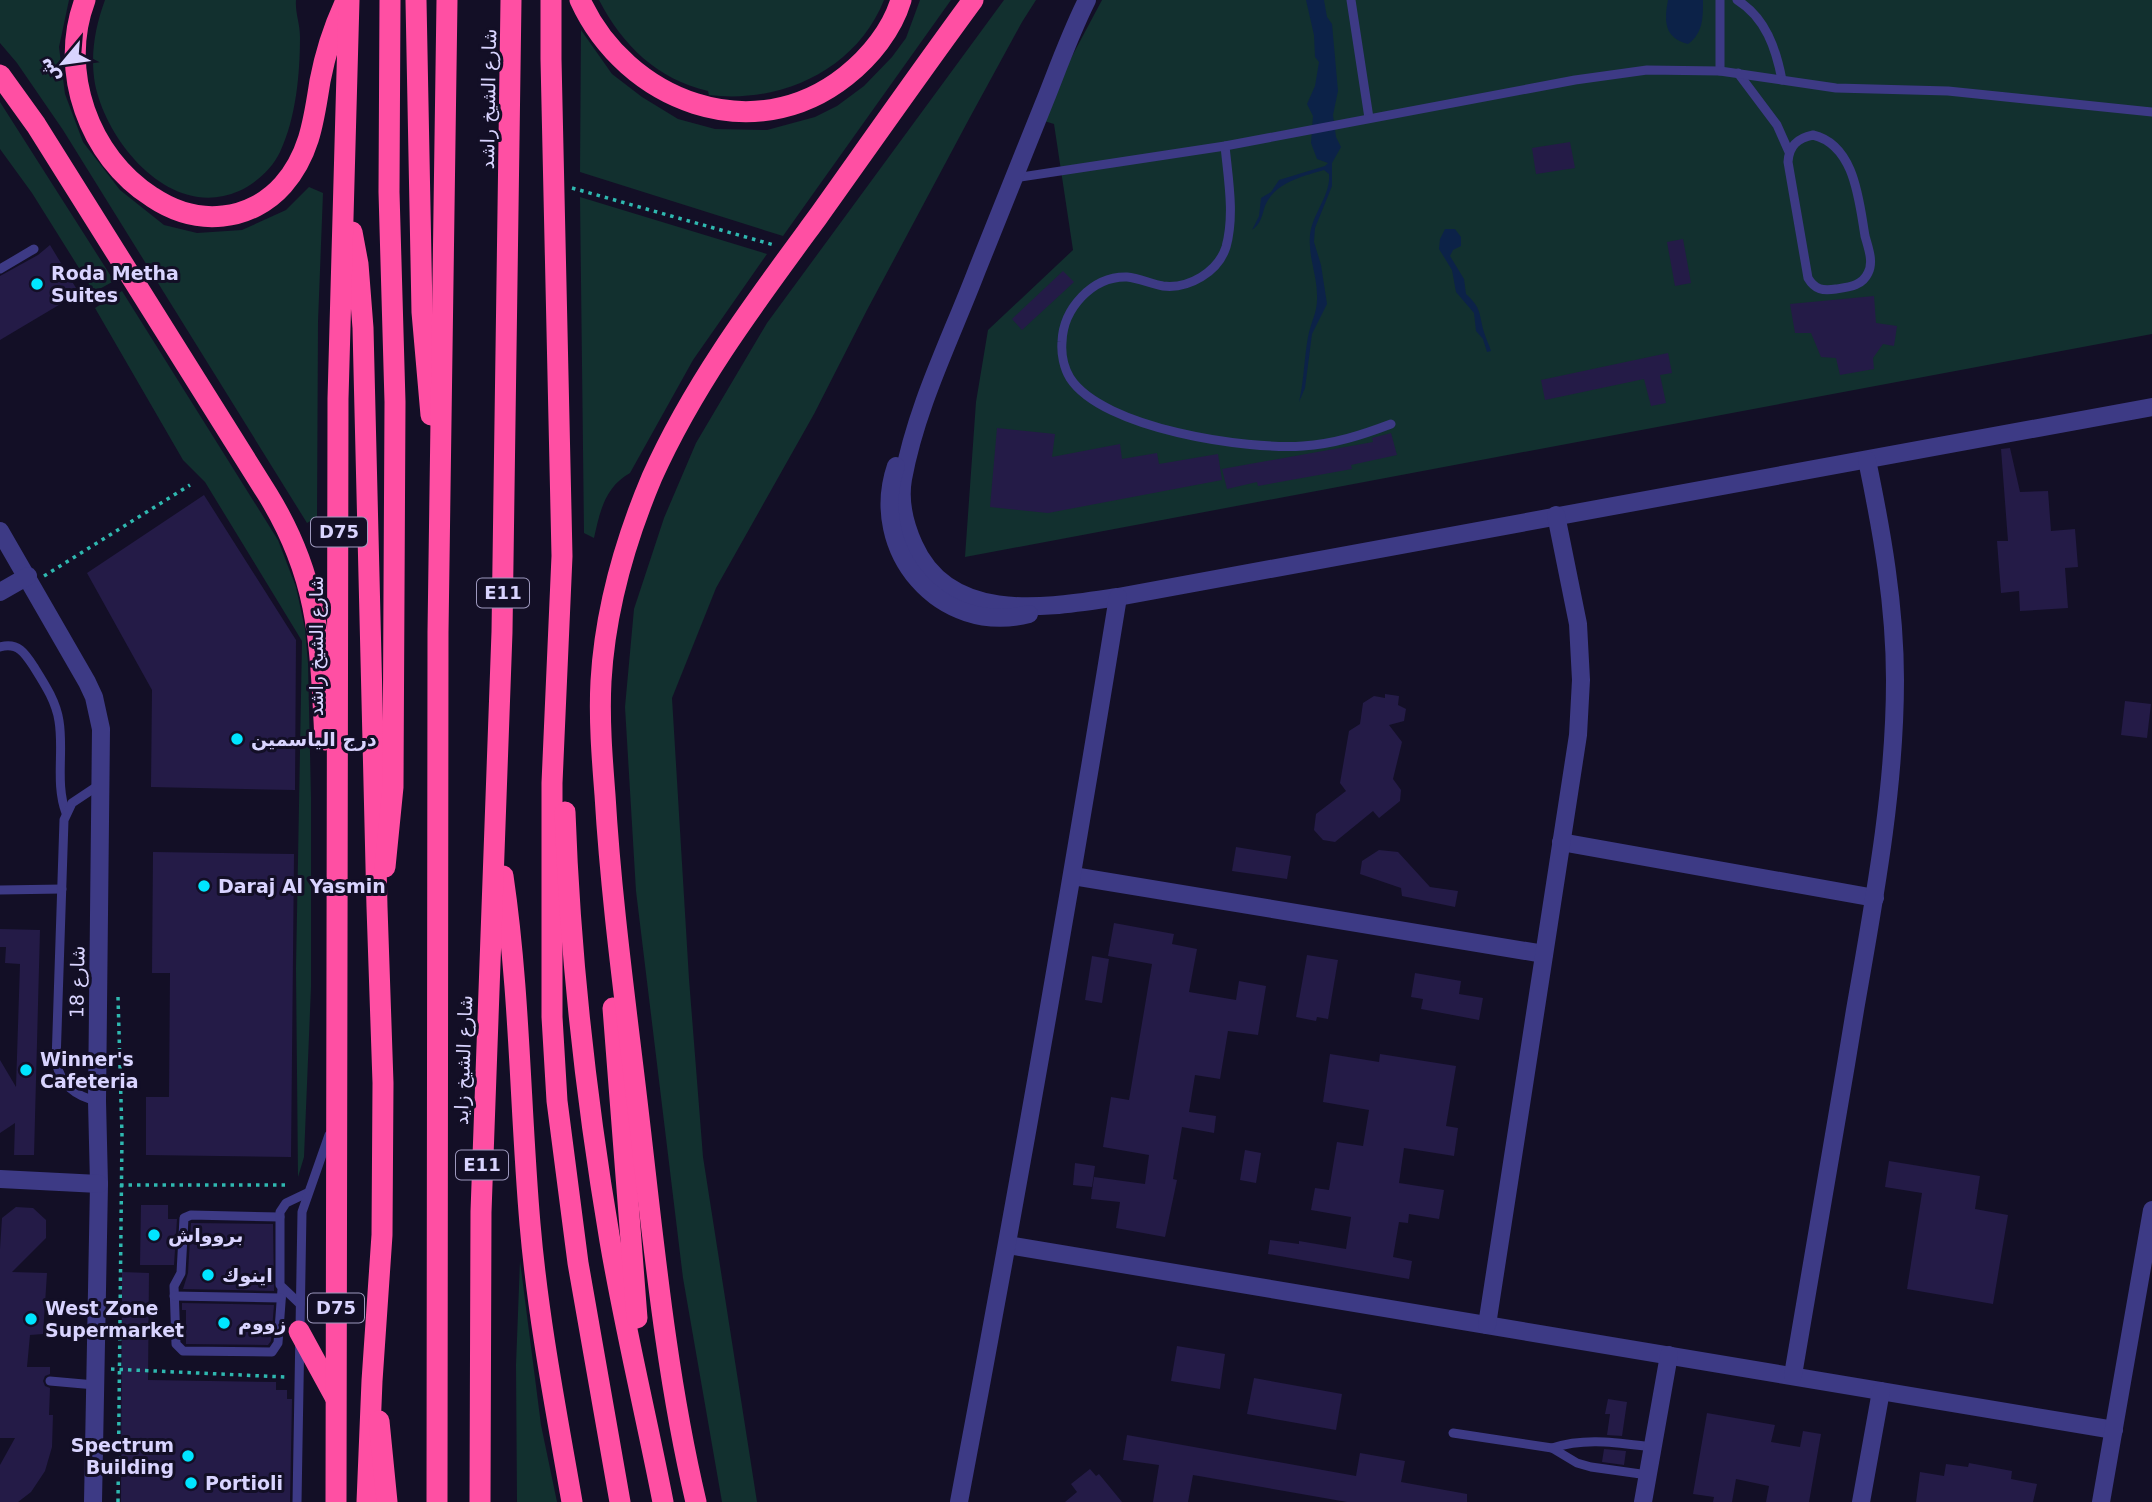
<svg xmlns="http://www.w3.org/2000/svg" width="2152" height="1502" viewBox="0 0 2152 1502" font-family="'DejaVu Sans',Vazirmatn,sans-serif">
<rect width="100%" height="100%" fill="#130f26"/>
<g fill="#12302f">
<polygon points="0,0 69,0 59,47 65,94 83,142 120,190 164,225 197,233 242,230 286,210 309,187 323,193 318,322 317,517 307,523 63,130 17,63 0,43"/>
<path d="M105,0H296C295,13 300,23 300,37C300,74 296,118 280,152C272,169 256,183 239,191C171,221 107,143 95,84C90,55 95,27 105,0Z"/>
<path d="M599,0H884C856,70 781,104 709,95L708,91C657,79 623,46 599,0Z"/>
<polygon points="920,0 951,0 783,236 580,172 581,30 612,74 642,97 678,119 715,129 767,130 815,117 837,106 864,86 892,57 906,38"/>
<polygon points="1004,0 1036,0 1022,22 969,119 867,310 814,414 716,588 672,698 689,979 703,1157 757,1502 722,1502 683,1278 636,891 625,707 634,609 664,518 696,443 767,323"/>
<polygon points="1102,0 2152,0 2152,334 965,557 976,402 988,330 1073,250 1054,124 1044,121 1062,75"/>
<polygon points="0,102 114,281 94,292 32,193 0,149"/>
<path d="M580,197L767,254L693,360L630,473C605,487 600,511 594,538L584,533Z"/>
<polygon points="122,291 278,540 296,587 305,629 308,663 311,797 311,987 304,1157 298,1177 296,969 302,641 205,482 183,460 95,308"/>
<polygon points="520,1261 541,1425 557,1502 517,1502 516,1365"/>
</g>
<g fill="#0c2248">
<path d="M1306,0H1324L1327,17L1332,24L1338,91L1333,115L1336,137L1341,147L1332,163V186L1315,228L1314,242L1321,265L1327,304L1312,334L1305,388L1299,402C1304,381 1304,359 1308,337C1311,321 1318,312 1317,295C1317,275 1308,256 1310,235C1312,214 1331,195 1329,174L1324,170C1303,176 1274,183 1265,206C1262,215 1261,224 1252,230L1259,216L1261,198L1271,192L1279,180L1325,166L1328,163L1317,159L1311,143L1313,116L1307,104L1315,86L1319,62L1315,57L1314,35Z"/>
<path d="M1668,0H1703C1703,18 1703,33 1688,44C1664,38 1664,21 1668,0Z"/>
<path d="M1445,229H1455L1461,237V246L1453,250L1450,256L1464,279L1466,294C1480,307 1479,311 1483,329C1485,337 1489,344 1491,351L1487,352L1483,339L1476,331L1474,313L1456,292L1452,270L1439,249L1440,239Z"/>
</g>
<g fill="#241b47">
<polygon points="1570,142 1575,168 1536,174 1532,148"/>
<polygon points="1683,239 1691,283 1675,286 1667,242"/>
<polygon points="50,245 79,293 0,340 0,276 38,255"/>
<polygon points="1063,271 1074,282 1022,330 1012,319"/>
<polygon points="1874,296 1876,323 1897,326 1894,346 1883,344 1873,358 1874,369 1840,375 1836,358 1821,357 1811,333 1795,333 1790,304"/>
<polygon points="1668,353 1672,373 1660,375 1666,403 1651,406 1644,379 1545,400 1541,380"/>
<polygon points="997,428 1055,434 1052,457 1120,444 1122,459 1157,453 1159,464 1218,454 1222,480 1048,513 990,507"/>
<polygon points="1391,433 1397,455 1351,465 1352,469 1258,486 1257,482 1227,489 1222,469 1373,442 1372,438"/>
<polygon points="2010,448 2020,492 2048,491 2051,531 2075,529 2078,567 2065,568 2068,608 2020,611 2019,591 2001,593 1997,541 2008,541 2001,449"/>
<polygon points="204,495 296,640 295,790 151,787 152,690 87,573"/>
<polygon points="1385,694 1399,696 1398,705 1406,709 1404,721 1389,725 1402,742 1393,779 1401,790 1400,801 1379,818 1373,811 1335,842 1323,840 1314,830 1316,814 1346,791 1340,783 1349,731 1360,724 1363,703 1374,696 1385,698"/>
<polygon points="2125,701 2151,704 2147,738 2121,735"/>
<polygon points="1236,847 1291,856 1287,879 1232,871"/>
<polygon points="1379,850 1398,852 1430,887 1458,891 1455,907 1402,896 1401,888 1360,874 1362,861"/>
<polygon points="153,852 294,854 291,1157 146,1155 146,1097 169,1097 170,973 152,973"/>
<polygon points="1114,923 1174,934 1172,944 1197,949 1189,992 1236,1000 1239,981 1266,986 1258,1035 1228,1031 1220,1079 1195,1075 1189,1112 1216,1116 1214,1133 1182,1127 1173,1179 1177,1180 1165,1237 1116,1228 1120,1202 1091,1199 1094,1177 1145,1184 1149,1155 1103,1147 1111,1097 1129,1100 1152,964 1108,956"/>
<polygon points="0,929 40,930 34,1155 14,1155 15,1123 0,1133 0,1060 16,1087 20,964 5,963 6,947 0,947"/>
<polygon points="1307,955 1338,960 1328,1019 1317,1017 1316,1021 1296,1017"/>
<polygon points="1092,956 1109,959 1102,1003 1085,1000"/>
<polygon points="1415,973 1461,981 1459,994 1483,998 1479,1020 1421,1009 1423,999 1411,997"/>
<polygon points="1330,1054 1379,1062 1380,1054 1456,1066 1446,1126 1458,1128 1454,1156 1404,1148 1399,1183 1444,1190 1439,1219 1409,1214 1408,1223 1399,1222 1393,1257 1412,1261 1409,1279 1268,1254 1270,1240 1299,1244 1299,1241 1346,1249 1351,1217 1311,1210 1315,1188 1329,1190 1337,1142 1363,1146 1369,1110 1323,1102"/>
<polygon points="1245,1150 1261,1153 1256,1183 1240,1180"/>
<polygon points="1889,1161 1980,1176 1975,1209 2008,1215 1993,1304 1907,1289 1922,1193 1885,1187"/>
<polygon points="1075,1163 1095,1166 1092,1187 1073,1185"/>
<polygon points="141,1205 168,1205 168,1219 177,1219 174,1265 140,1265"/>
<polygon points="16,1207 33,1208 46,1220 46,1238 12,1272 47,1273 43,1334 30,1335 27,1367 50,1367 50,1374 45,1376 43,1381 45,1386 50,1388 49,1415 53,1415 52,1447 45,1471 31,1492 18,1502 0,1502 0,1465 15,1438 0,1438 0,1249 2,1218"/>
<polygon points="191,1223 273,1224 274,1291 183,1289 188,1273"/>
<polygon points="122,1272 149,1273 148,1380 276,1382 276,1390 287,1390 287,1399 292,1399 290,1502 121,1502"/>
<polygon points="182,1303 274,1305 271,1341 268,1345 186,1344 186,1310 182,1310"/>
<polygon points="1177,1346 1225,1354 1220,1389 1171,1381"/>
<polygon points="1254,1378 1342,1394 1336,1430 1247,1414"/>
<polygon points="1608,1399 1627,1402 1622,1436 1607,1435 1610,1414 1605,1414"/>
<polygon points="1707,1413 1775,1425 1771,1442 1800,1447 1803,1431 1821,1434 1809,1502 1766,1502 1769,1486 1736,1479 1732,1502 1713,1502 1714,1497 1693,1494"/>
<polygon points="1127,1435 1356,1476 1360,1453 1405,1461 1401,1482 1467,1494 1467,1502 1347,1502 1193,1475 1188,1502 1153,1502 1159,1465 1123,1460"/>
<polygon points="1604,1449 1626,1451 1624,1465 1602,1462"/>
<polygon points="1969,1463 2012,1471 2011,1479 2037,1484 2033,1502 1916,1502 1920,1472 1944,1476 1946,1464 1968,1467"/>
<polygon points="1090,1469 1096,1476 1099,1474 1122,1502 1065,1502 1077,1492 1071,1484"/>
</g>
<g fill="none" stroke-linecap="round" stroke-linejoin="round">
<g stroke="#2fb8b0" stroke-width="3.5" stroke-dasharray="3.5 5" stroke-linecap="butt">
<polyline points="572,188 774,245"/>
<polyline points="44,576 190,485"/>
<polyline points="118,997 122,1135 118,1502"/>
<polyline points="120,1185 290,1185"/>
<polyline points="111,1369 285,1377"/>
</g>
<g stroke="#3d3a85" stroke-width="9">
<polyline points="1351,0 1369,118"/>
<polyline points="1720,0 1720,71"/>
<path d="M1737,0C1766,18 1776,49 1782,80"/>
<polyline points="1738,73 1777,125 1789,152"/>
<path d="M1813,135C1855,145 1859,201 1865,236C1868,247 1874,262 1868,273C1862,286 1849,287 1836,289C1823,291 1815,290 1808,278L1788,162C1789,145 1798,138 1813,135Z"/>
<path d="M1225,146C1228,178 1235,215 1226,247C1218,272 1189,289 1163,286C1151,284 1139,278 1127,277C1092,276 1063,309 1062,342C1061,354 1064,368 1070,378C1103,429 1247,450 1303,446C1334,444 1362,435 1391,424"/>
<polyline points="1014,178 1225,146 1575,80 1647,70 1720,71 1836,88 1948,91 2152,112"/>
<polyline points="0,269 34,249"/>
<path d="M0,647C18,642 25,653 34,667C44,683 56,701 59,721C64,751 55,784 66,813"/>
<polyline points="0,890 62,889"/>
<path d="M97,1101C75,1096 61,1085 56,1062L64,820L72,803L99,785"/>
<polyline points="280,1217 191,1215 184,1218 181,1273 174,1286 176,1344 183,1351 272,1352 278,1343 282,1289"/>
<polyline points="174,1296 281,1298"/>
<polyline points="300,1304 280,1285 280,1212 286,1203 307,1193"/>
<polyline points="50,1381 95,1385"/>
<polyline points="1453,1433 1552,1448 1577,1463 1591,1467 1648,1475"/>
<path d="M1552,1448C1586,1437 1618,1443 1653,1447"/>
<polyline points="297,1502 302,1212 329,1135"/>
</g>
<g stroke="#3d3a85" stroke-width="18">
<path d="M1087,0C1071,32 1059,65 1046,98C1023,155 1000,212 977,270C951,338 916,407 903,479C899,502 905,525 914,545C950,626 1049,607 1118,597L2152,407"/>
<path d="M896,466C867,550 940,637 1029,614"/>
<polyline points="0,531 87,682 94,697 101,729 97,1101 99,1184 93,1502"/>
<polyline points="0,592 28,576"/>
<polyline points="1561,842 1875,898"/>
<polyline points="1073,876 1544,954"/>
<polyline points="0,1179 99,1184"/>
<polyline points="1008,1245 2114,1430"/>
<polyline points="1487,1325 1578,735 1581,680 1578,624 1556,515"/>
<path d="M1793,1375C1814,1254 1835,1132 1855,1010C1874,901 1895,791 1895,680C1895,605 1882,532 1867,460"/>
<path d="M959,1502C1016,1201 1069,899 1118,597"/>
<polyline points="1643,1502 1669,1355"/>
<polyline points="1861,1502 1881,1391"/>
<polyline points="2101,1502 2152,1210"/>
</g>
<g stroke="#ff4fa3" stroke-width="21">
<path d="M85,0C58,71 89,157 152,197C173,211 197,219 223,216C246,214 268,202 283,185C310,154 314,119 320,81C325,55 333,29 344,5"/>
<polyline points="416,0 422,312 431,415"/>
<polyline points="551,0 551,59 562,556 552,783 552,1017 557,1101 578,1263 620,1502"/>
<path d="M580,0C626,101 753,150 846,76C870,57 892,30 901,0"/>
<path d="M0,75L36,125L268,495C320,580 320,644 325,740"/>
<polyline points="352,232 358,264 363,328 377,907 383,1083 382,1235 372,1381 367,1502"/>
<path d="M565,812C570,956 586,1099 610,1241C625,1329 646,1415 663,1502"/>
<polyline points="385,867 393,787 395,402 389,192 390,0"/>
<path d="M503,876C520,991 520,1108 530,1224C538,1318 556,1410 572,1502"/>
<polyline points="613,1008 637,1318"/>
<polyline points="299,1331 335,1397"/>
<polyline points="379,1421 387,1502"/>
<polyline points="336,1502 338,399 349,0"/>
<polyline points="437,1502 438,632 447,0"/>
<polyline points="480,1502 481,1212 502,632 511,0"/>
<path d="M696,1502C665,1371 653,1235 637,1101C625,999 611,897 605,795C602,757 599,719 601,681C605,612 625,541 652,477C694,383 756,301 817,218C869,145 920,72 973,0"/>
</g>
</g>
<g fill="#00e5ff" stroke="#130f26" stroke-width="2.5">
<circle cx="37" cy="284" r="7"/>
<circle cx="237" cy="739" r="7"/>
<circle cx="204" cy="886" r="7"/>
<circle cx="26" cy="1070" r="7"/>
<circle cx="154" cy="1235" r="7"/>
<circle cx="208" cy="1275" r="7"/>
<circle cx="31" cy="1319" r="7"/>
<circle cx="224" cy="1323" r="7"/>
<circle cx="188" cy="1456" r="7"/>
<circle cx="191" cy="1483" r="7"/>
</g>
<g text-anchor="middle" stroke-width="6" stroke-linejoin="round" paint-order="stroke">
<g fill="#130f26" stroke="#9e99be" stroke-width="2">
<rect x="311" y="517.5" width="56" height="29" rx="5"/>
<rect x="477" y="578.5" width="52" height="29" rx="5"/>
<rect x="456" y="1150.5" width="52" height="29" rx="5"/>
<rect x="308" y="1293.5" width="56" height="29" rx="5"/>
</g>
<g font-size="18" font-weight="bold" fill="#d9d4ff">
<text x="339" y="538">D75</text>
<text x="503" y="599">E11</text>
<text x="482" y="1171">E11</text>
<text x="336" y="1314">D75</text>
</g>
<g font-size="19" fill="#d9d4ff" stroke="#130f26">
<text transform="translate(488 99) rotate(-89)" y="7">شارع الشيخ راشد</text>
<text transform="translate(316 646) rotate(-90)" y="7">شارع الشيخ راشد</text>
<text transform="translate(77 982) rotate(-89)" y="7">شارع 18</text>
<text transform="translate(463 1060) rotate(-88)" y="7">شارع الشيخ زايد</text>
</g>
<g font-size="19" font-weight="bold" fill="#d9d4ff" stroke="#130f26" text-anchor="start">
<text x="51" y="280">Roda Metha<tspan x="51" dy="22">Suites</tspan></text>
<text x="251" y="746">درج الياسمين</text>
<text x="218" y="893">Daraj Al Yasmin</text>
<text x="40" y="1066">Winner's<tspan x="40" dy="22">Cafeteria</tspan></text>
<text x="168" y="1242">بروواش</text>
<text x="222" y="1282">اينوك</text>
<text x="45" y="1315">West Zone<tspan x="45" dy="22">Supermarket</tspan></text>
<text x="238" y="1330">زووم</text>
<text x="174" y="1452" text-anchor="end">Spectrum<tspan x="174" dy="22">Building</tspan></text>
<text x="205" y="1490">Portioli</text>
</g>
</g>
<g transform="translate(63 63) rotate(241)" stroke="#130f26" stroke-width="5" paint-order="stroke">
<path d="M0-5L12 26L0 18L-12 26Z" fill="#d9d4ff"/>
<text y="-10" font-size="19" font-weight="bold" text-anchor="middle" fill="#d9d4ff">ش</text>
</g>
</svg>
